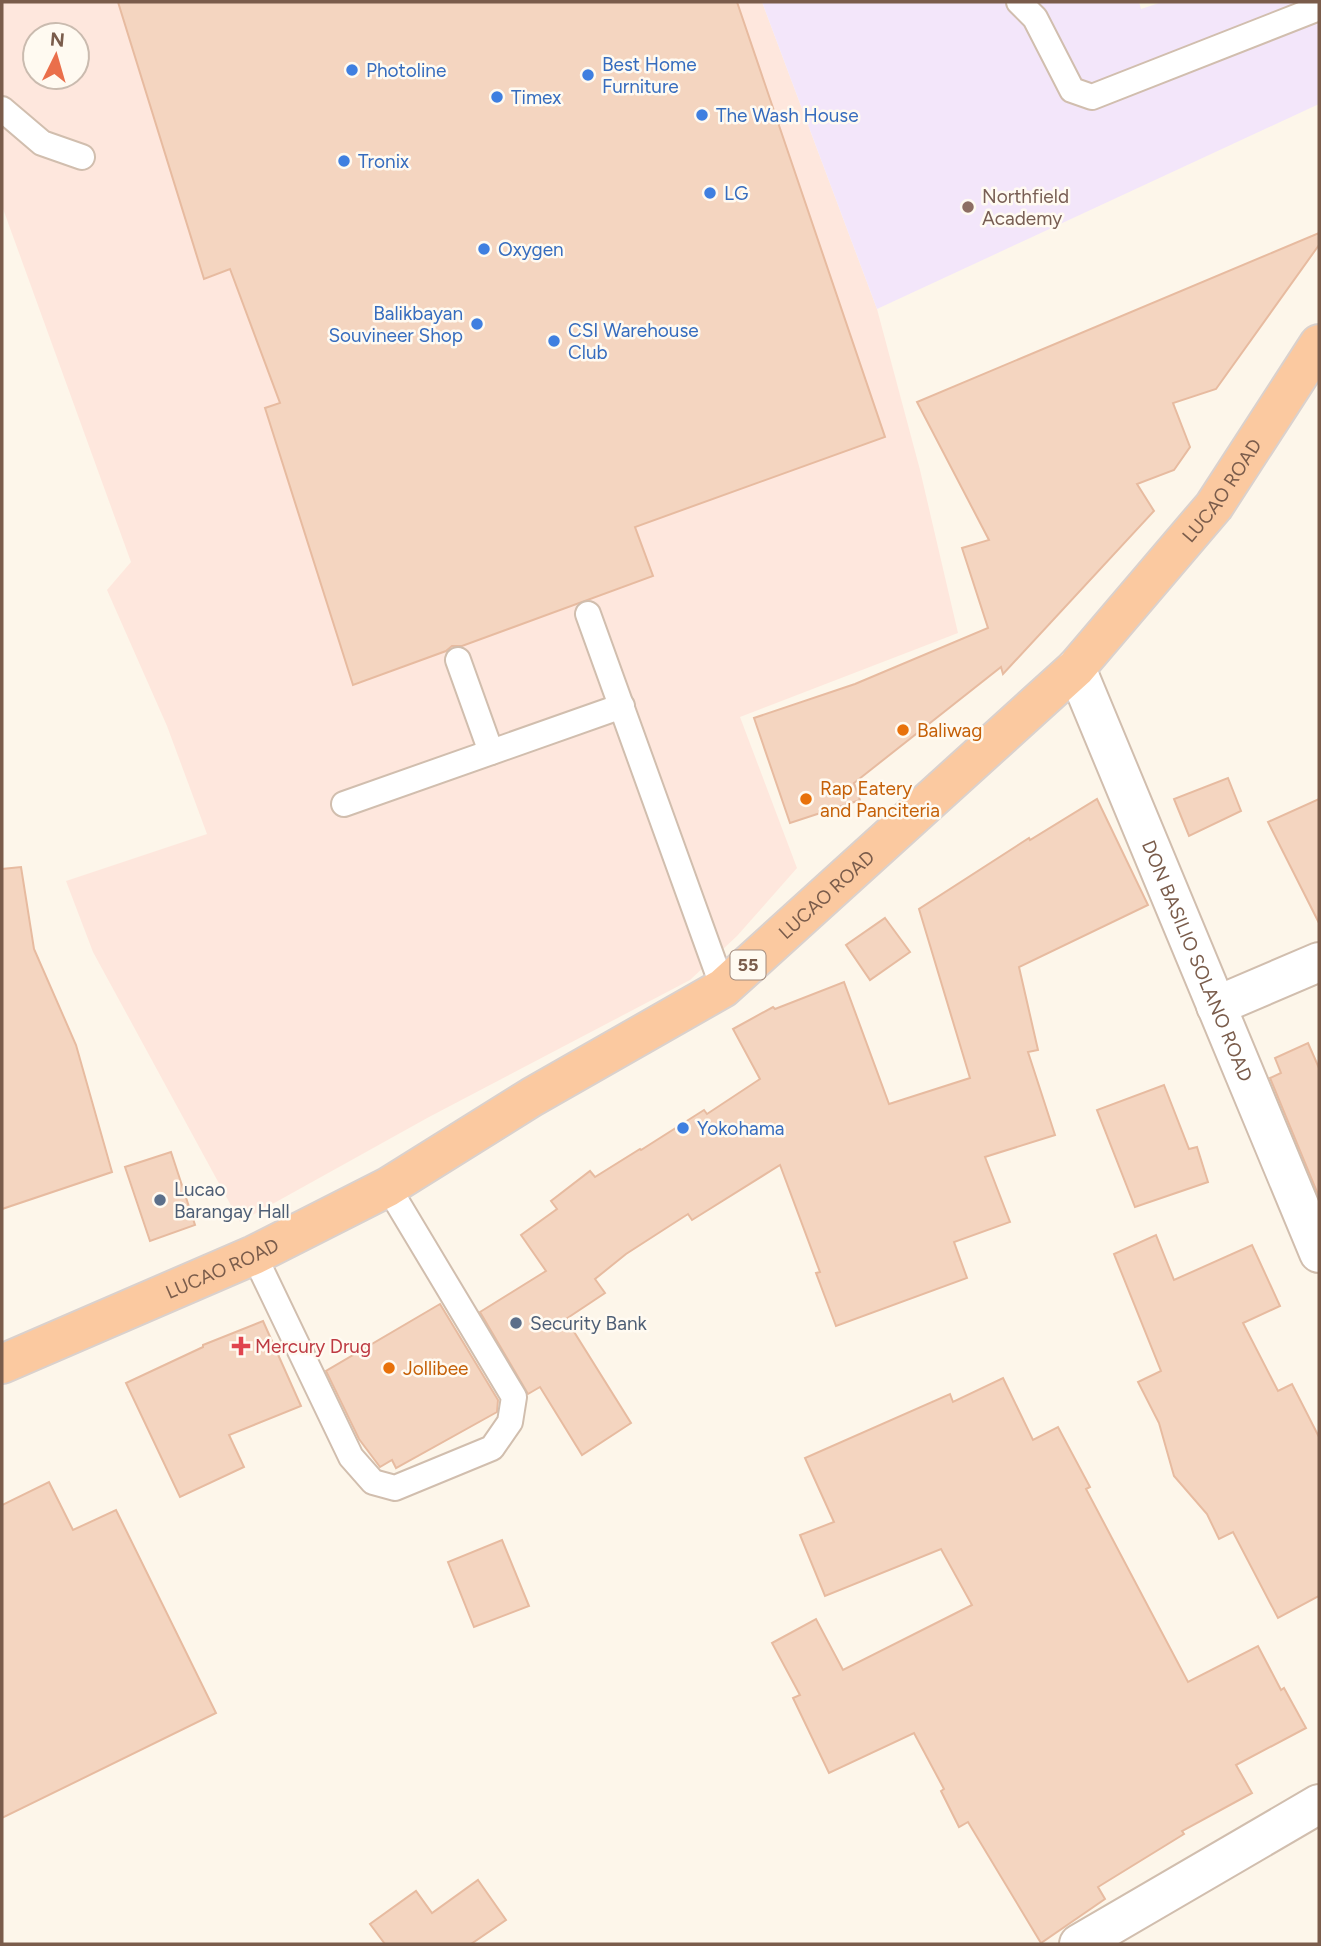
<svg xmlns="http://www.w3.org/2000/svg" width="1321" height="1946" viewBox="0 0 1321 1946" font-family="Figtree,sans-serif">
<rect width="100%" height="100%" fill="#fdf6ea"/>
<path fill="#fee7dd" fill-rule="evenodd" d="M2,2H762L877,309L920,470L958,633L740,717L797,868L737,936L690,980L429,1117L240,1222L93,952L66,881L207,834L167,726L107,590L131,562L2,206ZM35,35H77V77H35Z"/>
<polygon fill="#f3e6fa" points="762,2 1139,2 1141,9 1162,2 1319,2 1319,104 877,309"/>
<g fill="#f4d5c0" stroke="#e7bba0" stroke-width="2">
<polygon points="118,2 737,2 885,437 635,527 653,576 462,646 452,646 446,651 353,685 265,408 280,403 230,269 204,279"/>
<polygon points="1319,233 1319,245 1216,389 1173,403 1190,447 1174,470 1137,484 1154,511 1003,674 1001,667 854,783 860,800 790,823 754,718 855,684 988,628 962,548 989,540 917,402"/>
<polygon points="1228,778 1241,811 1189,836 1174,799"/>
<polygon points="1097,799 1148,905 1019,967 1038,1050 1028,1052 1055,1135 985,1157 1010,1222 954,1242 967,1278 836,1326 816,1273 820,1272 780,1165 692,1220 688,1214 626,1254 595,1279 605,1293 566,1319 631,1423 582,1455 540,1387 528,1394 480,1312 546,1271 521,1235 557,1209 551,1201 590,1171 595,1177 640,1149 641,1150 704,1110 707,1114 760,1079 733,1029 773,1007 775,1009 844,982 889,1104 970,1078 919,909 1029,838 1030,840"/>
<polygon points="1319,799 1319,923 1268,822"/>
<polygon points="21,867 34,949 76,1045 112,1172 2,1209 2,869"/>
<polygon points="885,918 910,952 870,980 846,945"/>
<polygon points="1308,1043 1319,1068 1319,1197 1270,1078 1281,1073 1275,1058"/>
<polygon points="1164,1085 1189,1149 1197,1147 1208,1182 1135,1207 1097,1110"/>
<polygon points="171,1152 195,1225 150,1241 125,1167"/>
<polygon points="1156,1235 1174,1280 1252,1245 1280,1306 1243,1323 1278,1391 1292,1384 1319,1437 1319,1596 1278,1618 1233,1532 1219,1539 1207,1514 1174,1476 1159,1423 1138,1382 1161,1371 1114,1254"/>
<polygon points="440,1304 498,1400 497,1412 396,1468 392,1460 380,1467 359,1439 326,1371"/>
<polygon points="263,1321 301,1406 229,1435 244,1467 180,1497 126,1383 203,1347 203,1345"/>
<polygon points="1003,1378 1033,1440 1058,1427 1090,1487 1086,1489 1188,1682 1258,1646 1281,1690 1284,1688 1306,1728 1236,1765 1252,1793 1182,1831 1184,1834 1098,1887 1105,1899 1041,1943 968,1822 959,1827 941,1791 944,1789 914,1733 829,1773 793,1698 800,1695 772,1643 816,1619 843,1670 972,1605 941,1549 825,1596 800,1535 834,1522 805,1458 950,1394 953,1402"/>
<polygon points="49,1482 73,1530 116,1510 216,1713 2,1818 2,1505"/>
<polygon points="502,1540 529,1606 474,1627 448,1562"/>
<polygon points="478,1880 506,1920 471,1944 385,1944 370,1924 416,1891 432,1913"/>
</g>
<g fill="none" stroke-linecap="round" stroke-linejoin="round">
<g stroke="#d1beae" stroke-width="28">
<g id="service">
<polyline points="1019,2 1035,18 1072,90 1092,97 1319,8"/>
<polyline points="2,109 42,143 82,157"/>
<polyline points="588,614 723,988"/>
<polyline points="458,660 491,752"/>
<polyline points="344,804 622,706"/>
<polyline points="254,1255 351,1457 373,1482 395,1488 492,1448 510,1422 514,1397 388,1187"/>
</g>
</g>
<g stroke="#d1beae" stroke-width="42">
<g id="minor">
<path id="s1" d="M1076,668L1319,1253"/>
<polyline points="1216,1006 1319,962"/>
<polyline points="1079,1944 1319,1804"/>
</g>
</g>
<g stroke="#dad1cd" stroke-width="42">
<g id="trunk">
<path id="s2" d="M2,1364L254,1255L388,1187L532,1097L723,988L1076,668L1214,506L1319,344"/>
</g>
</g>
<use href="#service" stroke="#fff" stroke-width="24"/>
<use href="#minor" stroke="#fff" stroke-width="38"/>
<use href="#trunk" stroke="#fbc9a0" stroke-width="38"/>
</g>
<g fill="#3f7fe0" stroke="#fffaf1" stroke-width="2.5">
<circle cx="352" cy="70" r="7"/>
<circle cx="588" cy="75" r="7"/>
<circle cx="497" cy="97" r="7"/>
<circle cx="702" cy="115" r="7"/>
<circle cx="344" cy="161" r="7"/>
<circle cx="710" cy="193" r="7"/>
<circle cx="484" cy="249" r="7"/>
<circle cx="477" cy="324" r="7"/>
<circle cx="554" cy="341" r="7"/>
<circle cx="683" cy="1128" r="7"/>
</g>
<circle fill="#8d6e63" stroke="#fffaf1" stroke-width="2.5" cx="968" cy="207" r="7"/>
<g fill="#e8710a" stroke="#fffaf1" stroke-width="2.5">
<circle cx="903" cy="730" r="7"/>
<circle cx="806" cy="799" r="7"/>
<circle cx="389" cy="1368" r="7"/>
</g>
<g fill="#5c6f8a" stroke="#fffaf1" stroke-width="2.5">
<circle cx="160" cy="1200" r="7"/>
<circle cx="516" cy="1323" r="7"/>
</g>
<path fill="#e0444e" stroke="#fffaf1" stroke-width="2.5" d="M237.5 1335.5h7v7h7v7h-7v7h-7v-7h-7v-7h7z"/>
<g text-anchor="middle" stroke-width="5" stroke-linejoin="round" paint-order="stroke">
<rect fill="#fffaf1" stroke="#a28b7d" stroke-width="2" x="730.5" y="950.5" width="35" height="29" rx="5"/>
<g font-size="18" font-weight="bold" fill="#7a5c4b">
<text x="748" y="971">55</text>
</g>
<g font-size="19" fill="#366cbe" stroke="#fffaf1" text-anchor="start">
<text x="602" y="71">Best Home<tspan x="602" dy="22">Furniture</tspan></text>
<text x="366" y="77">Photoline</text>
<text x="511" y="104">Timex</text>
<text x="716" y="122">The Wash House</text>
<text x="358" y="168">Tronix</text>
<text x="724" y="200">LG</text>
<text x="498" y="256">Oxygen</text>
<text x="463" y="320" text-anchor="end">Balikbayan<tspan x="463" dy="22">Souvineer Shop</tspan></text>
<text x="568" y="337">CSI Warehouse<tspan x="568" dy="22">Club</tspan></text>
<text x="697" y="1135">Yokohama</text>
</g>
<g font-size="19" fill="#785e54" stroke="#fffaf1" text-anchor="start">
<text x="982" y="203">Northfield<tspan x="982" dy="22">Academy</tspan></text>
</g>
<g font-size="19" fill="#7a5c4b" stroke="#fffaf1">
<text dy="7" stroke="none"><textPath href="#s2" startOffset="1521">LUCAO ROAD</textPath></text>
<text dy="7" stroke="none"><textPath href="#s2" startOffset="954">LUCAO ROAD</textPath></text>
<text dy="7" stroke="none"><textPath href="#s1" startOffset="317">DON BASILIO SOLANO ROAD</textPath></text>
<text dy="7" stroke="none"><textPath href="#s2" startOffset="240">LUCAO ROAD</textPath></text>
</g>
<g font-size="19" fill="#c56008" stroke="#fffaf1" text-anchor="start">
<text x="917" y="737">Baliwag</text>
<text x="820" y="795">Rap Eatery<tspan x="820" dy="22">and Panciteria</tspan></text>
<text x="403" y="1375">Jollibee</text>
</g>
<g font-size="19" fill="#4e5e75" stroke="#fffaf1" text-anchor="start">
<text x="174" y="1196">Lucao<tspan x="174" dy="22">Barangay Hall</tspan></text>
<text x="530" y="1330">Security Bank</text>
</g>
<g font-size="19" fill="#be3a42" stroke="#fffaf1" text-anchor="start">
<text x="255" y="1353">Mercury Drug</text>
</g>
</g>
<rect width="1321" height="1946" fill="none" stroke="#7a5c4b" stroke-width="7"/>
<g transform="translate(56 56) rotate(5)"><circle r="33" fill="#fffaf1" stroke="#cabbaf" stroke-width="2"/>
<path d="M0-5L12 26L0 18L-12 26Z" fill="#ea6f4b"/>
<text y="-10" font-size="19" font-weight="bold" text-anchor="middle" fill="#7a5c4b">N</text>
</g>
</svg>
